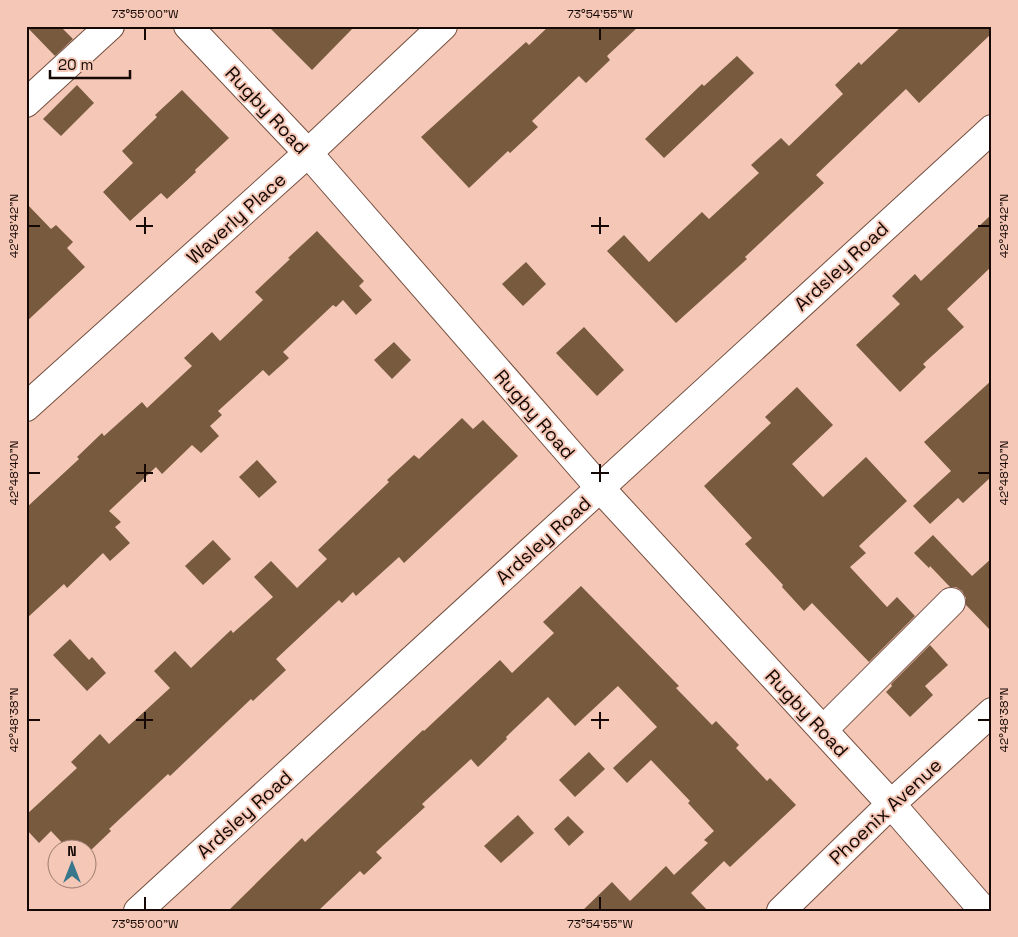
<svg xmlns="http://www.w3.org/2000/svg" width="1018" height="937" viewBox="0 0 1018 937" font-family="'Space Grotesk',sans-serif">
<rect width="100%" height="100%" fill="#f4c7b6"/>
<g fill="#785a3f">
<polygon points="26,26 60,26 73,39 55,56"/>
<polygon points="268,26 355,26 312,70"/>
<polygon points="549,26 639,26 607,56 610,60 586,83 579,76 532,121 538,127 510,153 508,151 469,188 421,137 526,42 529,45"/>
<polygon points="902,26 992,26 992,33 919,103 906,89 816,175 824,183 745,257 747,259 676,323 607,251 624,235 649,262 702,212 709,219 759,173 751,165 781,138 789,146 843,94 835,85 859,62 861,65"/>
<polygon points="737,56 754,73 664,158 645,139 702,84 704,86"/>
<polygon points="77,85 94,103 61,136 43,119"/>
<polygon points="182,90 229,138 195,170 196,172 167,199 161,193 130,221 103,192 133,163 122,151 157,117 155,115"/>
<polygon points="26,203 51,229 56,225 73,242 67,248 85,267 26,322"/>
<polygon points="992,214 992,266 947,309 964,327 923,364 926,367 900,392 856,345 900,304 892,296 915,274 921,281"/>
<polygon points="317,231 364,281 359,286 372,300 356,315 343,300 336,307 333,305 283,352 289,358 269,376 263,370 218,411 222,415 210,426 219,436 201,453 192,445 162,474 156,467 109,511 121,522 115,527 130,543 110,561 103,553 67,588 64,584 26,619 26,508 79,459 77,457 102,433 104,436 142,402 147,408 192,366 184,358 212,332 220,341 263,300 255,292 290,259 288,258"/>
<polygon points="526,262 546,284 523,306 502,284"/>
<polygon points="584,327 624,370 597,396 556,353"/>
<polygon points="394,342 411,360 392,379 374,360"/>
<polygon points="992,380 992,476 963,503 958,498 930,524 913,506 951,471 924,442"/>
<polygon points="797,387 833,425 792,464 823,497 866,457 907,501 859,546 866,553 850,567 887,607 897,597 915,616 869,662 812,603 804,611 782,587 783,585 745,544 752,538 704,486 771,423 765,417"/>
<polygon points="462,418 473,429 483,420 518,456 404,563 399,557 356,596 353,592 342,603 339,600 276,659 286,670 253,701 251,699 170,776 168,774 109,829 111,831 91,850 69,850 51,831 39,843 26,829 26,815 77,768 71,762 100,734 109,744 170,688 154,671 175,651 191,668 231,630 233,633 273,597 254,577 271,561 297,588 327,559 318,550 389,482 387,480 414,455 419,459"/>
<polygon points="257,460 277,482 259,498 239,477"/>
<polygon points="933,535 972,576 992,558 992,632 966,605 966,598 962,591 956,587 950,587 930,566 929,568 914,553"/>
<polygon points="213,540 231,559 203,585 185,566"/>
<polygon points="581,586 679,686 676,688 712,725 716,721 739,745 736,748 767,781 770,778 796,805 730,867 724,861 691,893 708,911 582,911 612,882 630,901 666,866 674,875 708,843 704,840 714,831 688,803 690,801 651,760 627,783 613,768 657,727 618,686 575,726 548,697 506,737 507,739 478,767 471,759 422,804 425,807 376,852 382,858 364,875 360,871 318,911 228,911 302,838 305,842 423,730 424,731 500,660 512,673 554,633 543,622"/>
<polygon points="70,639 89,660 92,657 106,673 87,691 53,655"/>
<polygon points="930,645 948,665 925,686 933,695 910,717 886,692 892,686 891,684"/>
<polygon points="589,752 605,769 575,797 559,780"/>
<polygon points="518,815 534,833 501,863 484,846"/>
<polygon points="568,816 584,832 569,846 554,829"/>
</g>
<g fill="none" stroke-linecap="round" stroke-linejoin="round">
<g stroke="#754f40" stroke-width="30">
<g id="minor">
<polyline points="188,26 308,153 600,488 891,804 984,911"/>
<polyline points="26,103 110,26"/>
<polyline points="26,407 308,153 443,26"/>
<polyline points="823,730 951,602"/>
<polyline points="138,911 992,129"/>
<polyline points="781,911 891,804 992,712"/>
</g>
</g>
<use href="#minor" stroke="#fff" stroke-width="28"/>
</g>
<path fill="none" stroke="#160804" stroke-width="2" d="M145,28V40M600,28V40M145,217V234M600,217V234M28,226H40M136,226H153M591,226H609M978,226H990M145,464V482M600,464V482M28,473H40M136,473H153M591,473H609M978,473H990M145,712V729M600,712V729M28,720H40M136,720H153M591,720H609M978,720H990M145,897V910M600,897V910"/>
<g text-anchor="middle" stroke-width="4" stroke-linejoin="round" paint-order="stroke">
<g font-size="19" fill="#160804" stroke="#f4c7b6">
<text transform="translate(267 110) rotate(47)" y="7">Rugby Road</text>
<text transform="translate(236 218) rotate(-42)" y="7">Waverly Place</text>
<text transform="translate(841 266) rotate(-43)" y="7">Ardsley Road</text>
<text transform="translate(535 414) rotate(49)" y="7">Rugby Road</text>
<text transform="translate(543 540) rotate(-42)" y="7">Ardsley Road</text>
<text transform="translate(807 713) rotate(47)" y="7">Rugby Road</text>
<text transform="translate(885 811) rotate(-43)" y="7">Phoenix Avenue</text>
<text transform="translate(244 814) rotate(-42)" y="7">Ardsley Road</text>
</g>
</g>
<rect width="1018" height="937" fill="none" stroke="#f4c7b6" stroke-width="55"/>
<g transform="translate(72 864)"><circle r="24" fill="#f4c7b6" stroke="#9b7b6f"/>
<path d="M0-4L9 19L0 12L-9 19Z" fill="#37768b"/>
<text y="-8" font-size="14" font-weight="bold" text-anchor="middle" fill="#160804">N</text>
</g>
<path d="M50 70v8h80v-8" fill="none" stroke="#160804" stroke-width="2.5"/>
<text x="58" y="70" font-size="15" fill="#160804" stroke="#f4c7b6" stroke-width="4" paint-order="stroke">20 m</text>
<rect x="28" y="28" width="962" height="882" fill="none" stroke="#160804" stroke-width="2"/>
<g font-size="12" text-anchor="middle" fill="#160804">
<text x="145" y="18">73°55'00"W</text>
<text x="600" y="18">73°54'55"W</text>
<text transform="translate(14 226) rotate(-90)" y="4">42°48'42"N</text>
<text transform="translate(1004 226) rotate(-90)" y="4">42°48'42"N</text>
<text transform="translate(14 473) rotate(-90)" y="4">42°48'40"N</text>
<text transform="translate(1004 473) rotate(-90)" y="4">42°48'40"N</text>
<text transform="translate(14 720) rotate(-90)" y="4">42°48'38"N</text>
<text transform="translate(1004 720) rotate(-90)" y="4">42°48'38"N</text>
<text x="145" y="928">73°55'00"W</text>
<text x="600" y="928">73°54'55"W</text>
</g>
</svg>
